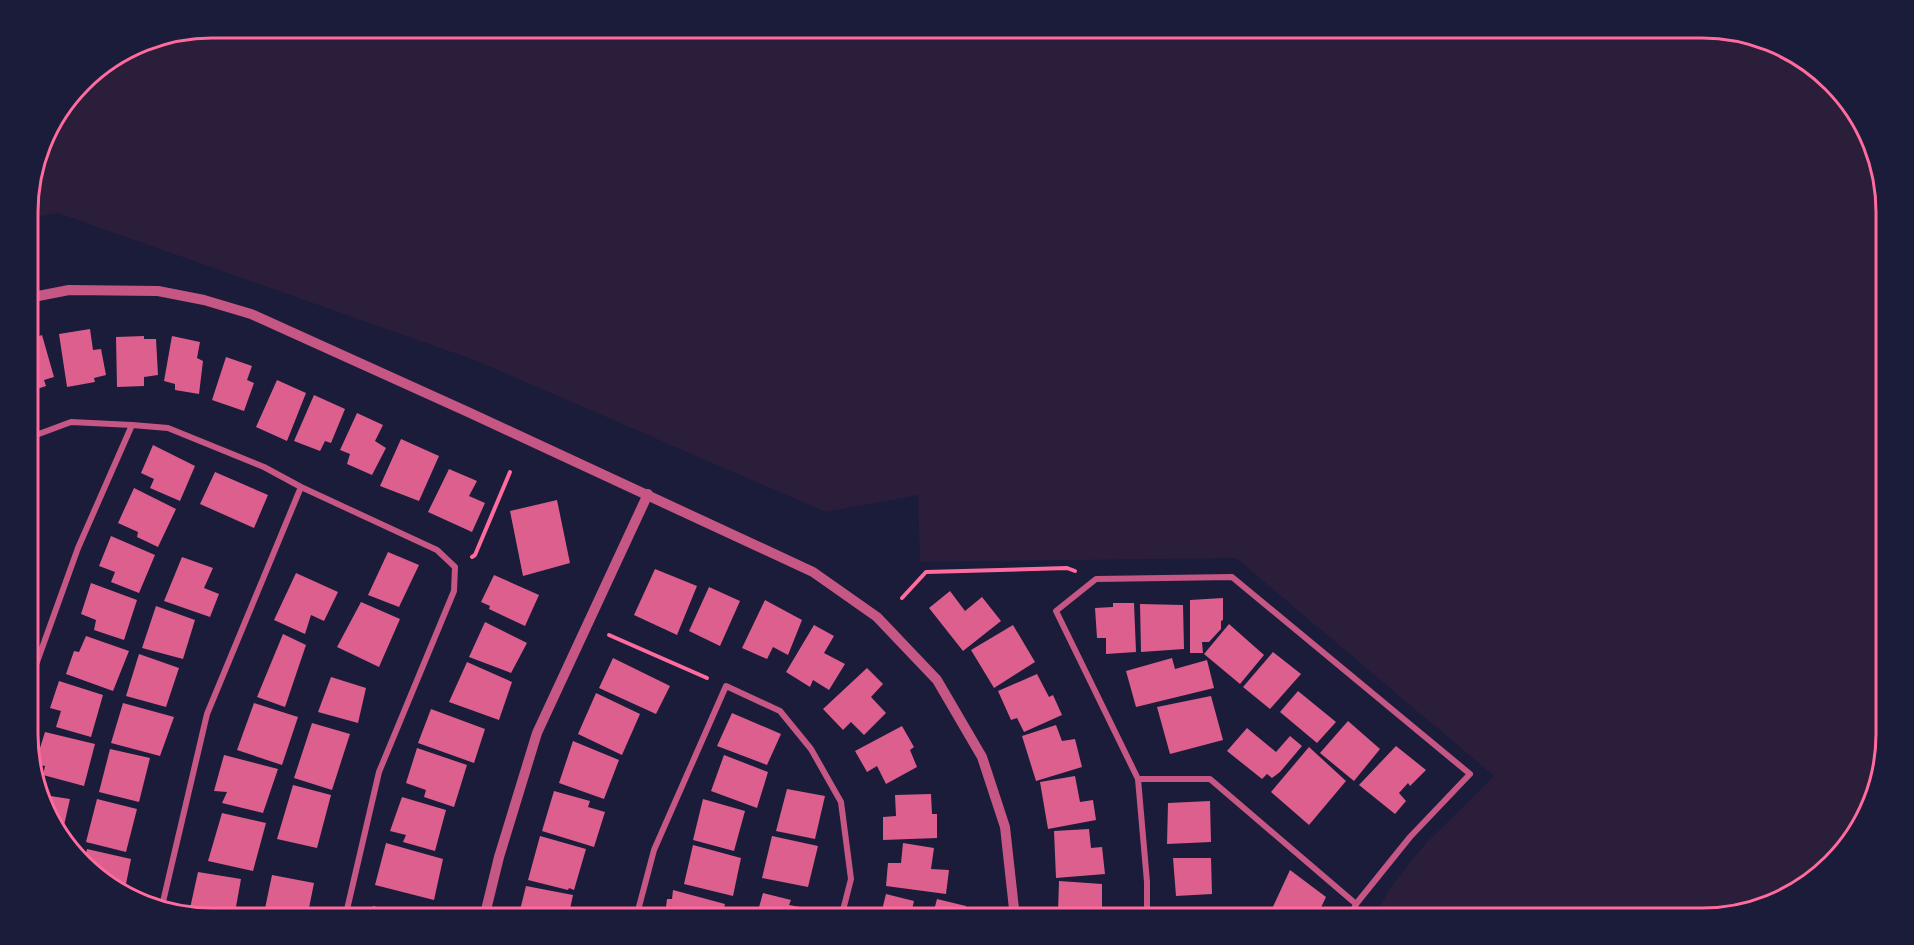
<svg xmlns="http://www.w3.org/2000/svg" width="1914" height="945" viewBox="0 0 1914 945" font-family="Lato,sans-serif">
<rect width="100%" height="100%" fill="#1b1b3a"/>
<polygon fill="#2a1e3b" points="212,27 1702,27 1784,46 1856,109 1885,188 1887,734 1868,815 1805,887 1714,918 1372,918 1394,883 1425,844 1494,776 1236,558 920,562 918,495 826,512 477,361 58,213 27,219 27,199 46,130 90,73 141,41"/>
<g fill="#dd5f8e">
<polygon points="90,329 93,350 101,349 106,375 94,378 95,382 67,387 59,334"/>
<polygon points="42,335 54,377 44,380 46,386 28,392 28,340"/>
<polygon points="144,336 144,339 156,339 158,375 144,377 144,386 117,387 116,337"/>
<polygon points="172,336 200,342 197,358 203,361 199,394 175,390 175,384 164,381"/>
<polygon points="226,357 252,366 247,380 254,383 244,411 212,400"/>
<polygon points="277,380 306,393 287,441 256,427"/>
<polygon points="314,395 345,409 331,443 325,441 320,451 294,441"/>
<polygon points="357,413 383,425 375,441 386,448 372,475 347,464 350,454 340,450"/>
<polygon points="401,439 439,456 419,501 380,486"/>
<polygon points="153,445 195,466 180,501 150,488 154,479 141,473"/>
<polygon points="449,469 477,481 469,496 485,503 472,532 428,512"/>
<polygon points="215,472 268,495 254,528 200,504"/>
<polygon points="134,488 176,509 158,547 137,537 138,532 118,523"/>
<polygon points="557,500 570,563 523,576 510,511"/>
<polygon points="111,536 155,555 139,593 111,582 115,572 99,566"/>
<polygon points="388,552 419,565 399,607 368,595"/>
<polygon points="182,557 213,568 204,588 219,594 210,617 164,601"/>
<polygon points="655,569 697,586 677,635 634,615"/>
<polygon points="296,573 338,592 324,621 311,615 305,634 274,620"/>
<polygon points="494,575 539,595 525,626 489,609 490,606 481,602"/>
<polygon points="91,583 137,600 124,640 94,630 96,620 81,614"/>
<polygon points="709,587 740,601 720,646 689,631"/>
<polygon points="950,591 965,611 982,597 1001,621 963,651 929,608"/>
<polygon points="1223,598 1223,620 1221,621 1221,629 1209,642 1202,642 1203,653 1190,653 1190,600"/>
<polygon points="765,600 802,620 788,655 773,647 767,659 742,648"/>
<polygon points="361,602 400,619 379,667 337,647"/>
<polygon points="1113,603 1134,603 1136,652 1106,654 1106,638 1097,638 1095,608 1113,607"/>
<polygon points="1140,604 1183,605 1184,649 1141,652"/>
<polygon points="156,606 195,620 183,659 142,648"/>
<polygon points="485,622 527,643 511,673 469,657"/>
<polygon points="1229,624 1264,655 1240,684 1204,654"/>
<polygon points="814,625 834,636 824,653 845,664 829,690 813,680 810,687 786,672"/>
<polygon points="1013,625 1035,662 994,688 971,650"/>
<polygon points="283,634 306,645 285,707 257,697"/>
<polygon points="86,636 129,651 113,691 66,674 74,651 79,652"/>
<polygon points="1273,652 1301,674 1270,709 1243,687"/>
<polygon points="139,654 179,668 166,707 126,696"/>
<polygon points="613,658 670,686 656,714 599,688"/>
<polygon points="1172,658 1175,669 1207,660 1214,688 1136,707 1126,671"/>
<polygon points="467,662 512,682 499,720 449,702"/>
<polygon points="867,668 883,684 871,697 886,713 864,735 851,722 843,730 823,709"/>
<polygon points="1037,674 1049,697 1053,695 1062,715 1024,732 1017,718 1011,720 998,691"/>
<polygon points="331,677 366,688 358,723 318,712"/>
<polygon points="59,681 103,695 91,737 56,727 61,711 50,708"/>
<polygon points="1298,691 1336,722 1317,743 1280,712"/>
<polygon points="596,693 640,714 622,755 578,734"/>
<polygon points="1211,696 1223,740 1170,754 1157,707"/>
<polygon points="123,703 174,717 160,756 111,743"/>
<polygon points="254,703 298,717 282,765 237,750"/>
<polygon points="431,709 485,729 474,763 418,743"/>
<polygon points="732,713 781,734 767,765 717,746"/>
<polygon points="1348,721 1380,749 1354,781 1320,753"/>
<polygon points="312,723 350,734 332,790 294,778"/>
<polygon points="1056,725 1062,741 1075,739 1082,767 1036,781 1022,736"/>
<polygon points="902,726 914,747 910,750 917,767 886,784 877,766 867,772 855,751"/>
<polygon points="1247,728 1276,752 1290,736 1302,746 1280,772 1272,778 1267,774 1262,779 1227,751"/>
<polygon points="45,732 95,744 84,786 43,775 45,766 35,764"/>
<polygon points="573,741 619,760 604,799 559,783"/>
<polygon points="1396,746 1426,770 1410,786 1408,783 1399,793 1406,801 1395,814 1359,785"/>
<polygon points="1309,747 1346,781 1309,825 1271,792"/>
<polygon points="417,748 467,765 454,807 424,797 426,790 406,783"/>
<polygon points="110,749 150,758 139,802 99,792"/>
<polygon points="224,755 278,769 263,813 222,803 227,792 214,791"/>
<polygon points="724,755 768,772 757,808 711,791"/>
<polygon points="1075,776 1080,802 1093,800 1096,820 1048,829 1040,782"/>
<polygon points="293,785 331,795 317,848 277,839"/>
<polygon points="787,789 825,796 815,839 776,831"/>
<polygon points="554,791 590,801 588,807 605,812 594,847 542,831"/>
<polygon points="931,794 932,814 937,814 937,838 883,840 883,817 896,816 895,795"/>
<polygon points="44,795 70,799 62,834 60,833"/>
<polygon points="402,797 446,810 435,851 403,842 406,835 390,831"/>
<polygon points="97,799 137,809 126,852 86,842"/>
<polygon points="703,799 745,811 734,851 693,840"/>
<polygon points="1210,801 1211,842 1167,844 1168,803"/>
<polygon points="222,813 266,823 253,871 208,861"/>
<polygon points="1089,829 1091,848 1102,847 1105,874 1056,878 1054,831"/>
<polygon points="540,836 586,849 574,890 569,888 568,890 528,880"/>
<polygon points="772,836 818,846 808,887 762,878"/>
<polygon points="386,843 443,859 434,900 375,885"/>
<polygon points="903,843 934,848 931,869 949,870 946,894 886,886 888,863 901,863"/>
<polygon points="693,845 741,858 733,896 684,884"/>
<polygon points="87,849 131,859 124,894 84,862"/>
<polygon points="1173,858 1211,858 1212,894 1176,896"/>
<polygon points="1290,870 1326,897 1316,918 1286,918 1271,911"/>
<polygon points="198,872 241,879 234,918 211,918 189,913"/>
<polygon points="272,875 314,883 307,918 263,918"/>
<polygon points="1059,881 1102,884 1102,909 1107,909 1107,918 1064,918 1065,912 1058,912"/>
<polygon points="526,886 573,895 568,918 518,918"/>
<polygon points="673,890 725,904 722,918 677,918 665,915 667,899 672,899"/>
<polygon points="763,893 791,900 789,905 811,909 809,918 756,918"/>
<polygon points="886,894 914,901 910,918 867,918 869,911 881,914"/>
<polygon points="937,899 966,906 963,918 932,918"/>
<polygon points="373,906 414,915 414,918 370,918"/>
<polygon points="1197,911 1224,917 1224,918 1196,918"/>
</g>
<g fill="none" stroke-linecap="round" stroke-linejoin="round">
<g stroke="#ff6b9d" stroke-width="4">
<polyline points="472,557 475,555 510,472"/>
<polyline points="902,598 926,572 1067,568 1075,571"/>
<polyline points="609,635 707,678"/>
</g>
<g stroke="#c65784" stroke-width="6">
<polyline points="28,438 71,422 132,425"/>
<polyline points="28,687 78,548 132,425 168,428 264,467 301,487 437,550 455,567 454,591 379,772 345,918"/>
<polyline points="1138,779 1210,779 1356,904"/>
<polyline points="162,906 207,714 301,487"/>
<polyline points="636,918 654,850 726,686 780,711 811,749 841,802 851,879 841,918"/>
<polyline points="1147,918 1147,882 1138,779 1056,611 1096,579 1232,577 1470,774 1410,837 1356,904 1350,918"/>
</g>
<g stroke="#c65784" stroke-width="10">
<polyline points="28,298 69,290 158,291 204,300 251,314 468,412 813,572 877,617 937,680 982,757 1005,827 1015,918"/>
<polyline points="484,918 499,857 537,733 648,494"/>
</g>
</g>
<path d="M0 0H1914V945H0ZM212 38H1702A174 174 0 0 1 1876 212V734A174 174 0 0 1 1702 908H212A174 174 0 0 1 38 734V212A174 174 0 0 1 212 38Z" fill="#1b1b3a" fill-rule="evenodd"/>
<path fill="none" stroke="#ff6b9d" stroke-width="3" d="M212 38H1702A174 174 0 0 1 1876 212V734A174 174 0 0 1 1702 908H212A174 174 0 0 1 38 734V212A174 174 0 0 1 212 38Z"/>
</svg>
